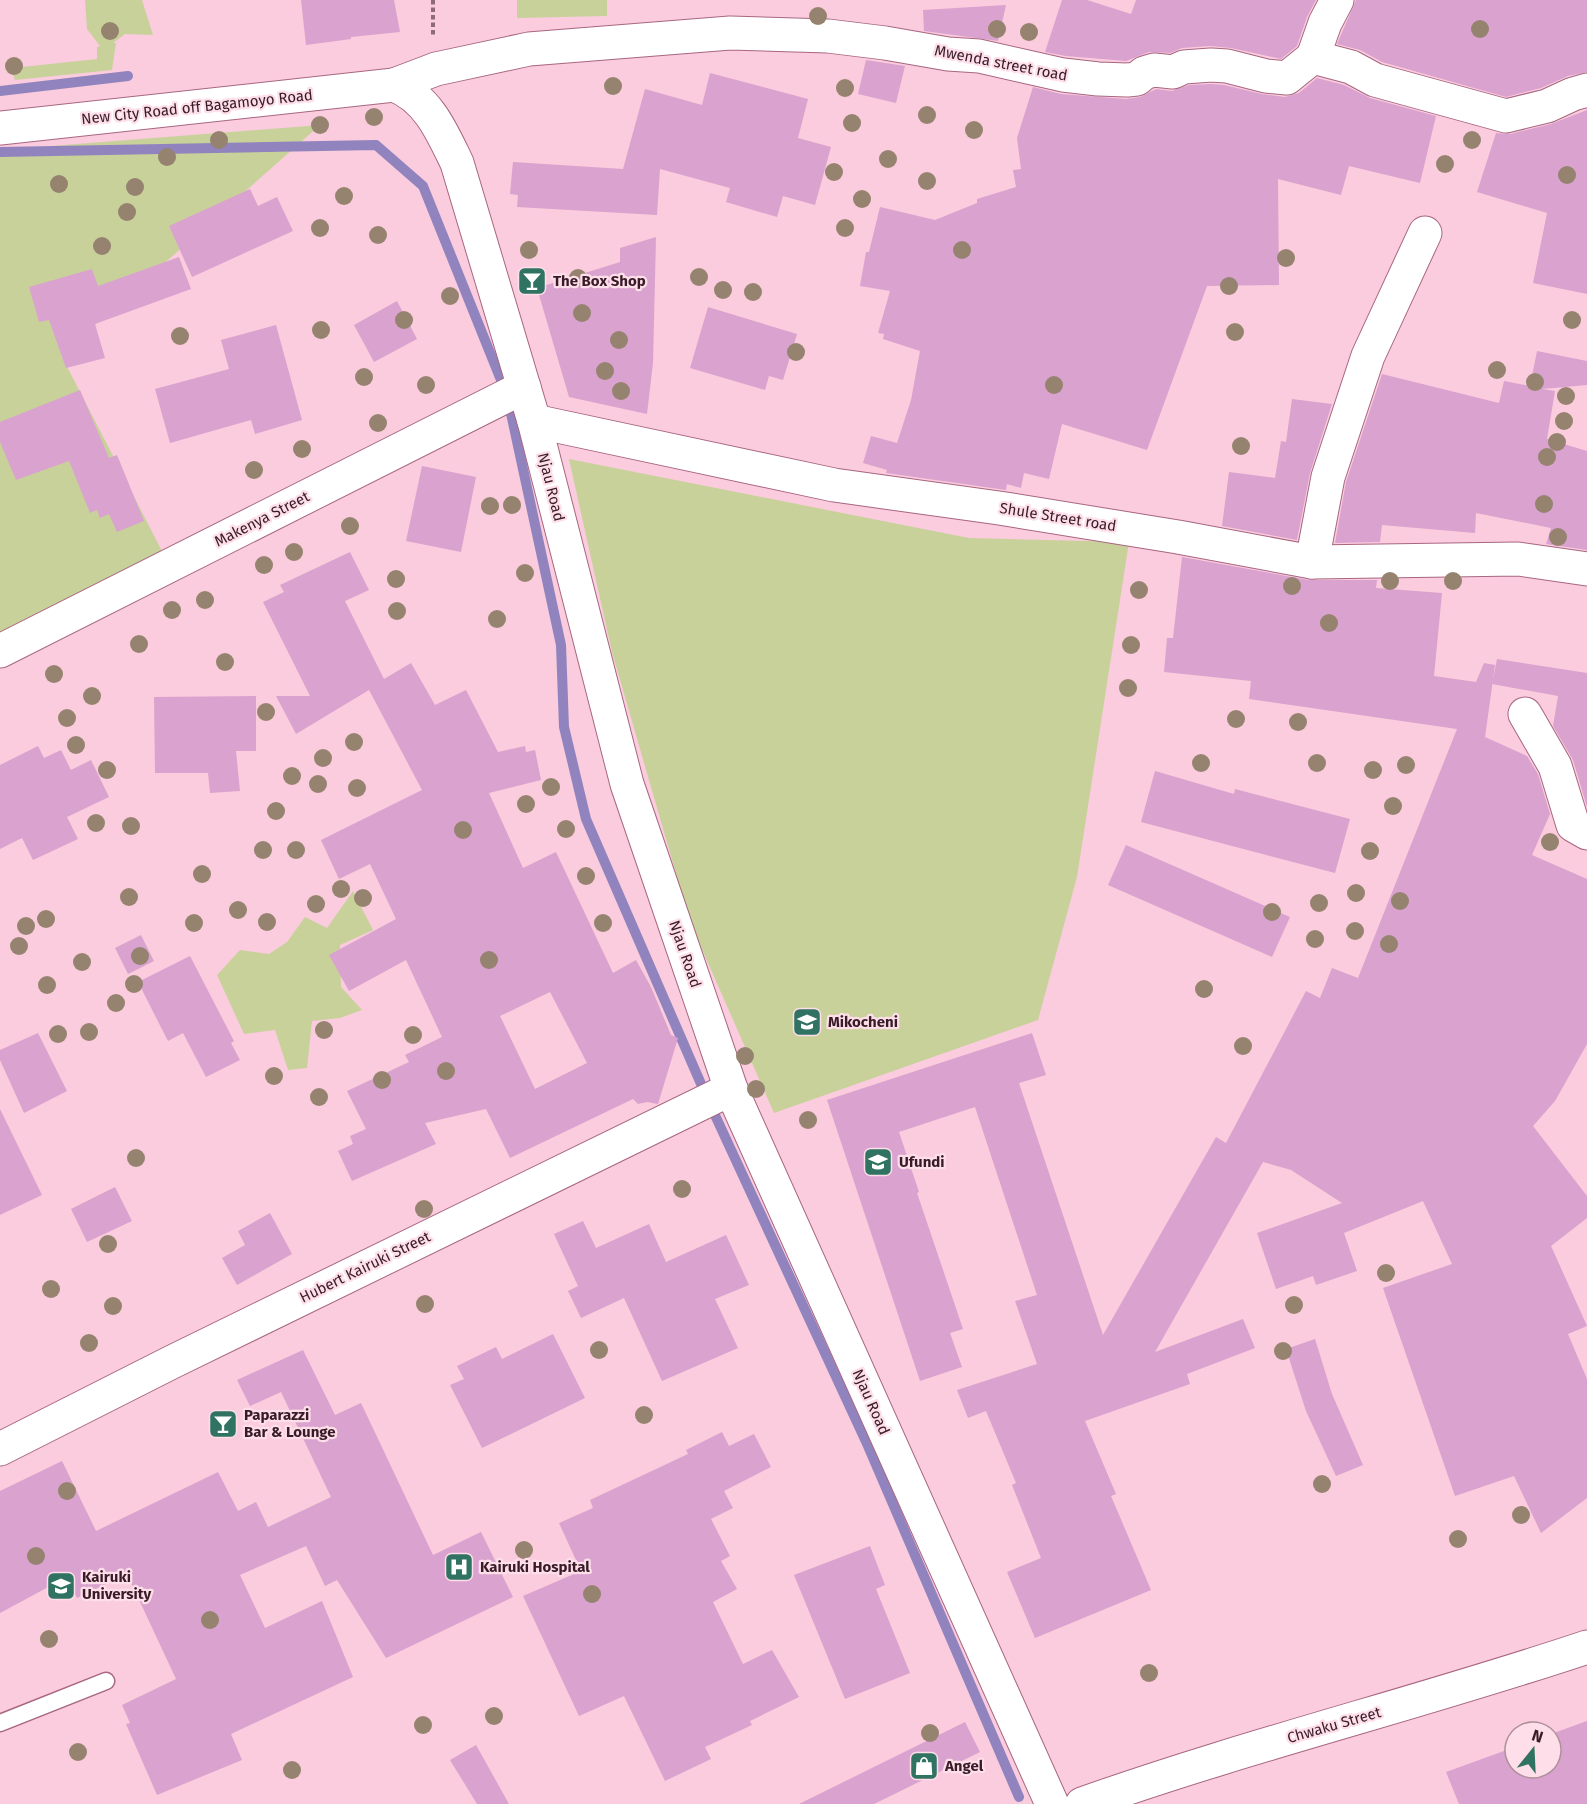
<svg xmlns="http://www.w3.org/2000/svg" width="1587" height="1804" viewBox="0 0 1587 1804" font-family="'Fira Sans',sans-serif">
<rect width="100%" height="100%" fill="#faccdd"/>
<g fill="#c9d19b">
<polygon points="85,0 142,0 153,35 125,34 113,43 116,43 112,70 15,80 8,60 20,59 22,67 97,59 97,47 100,46 87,29"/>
<polygon points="517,0 607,0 607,16 517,18"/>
<polygon points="320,125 61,355 163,553 0,635 0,150"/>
<polygon points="569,459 969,538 1129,542 1077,877 1038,1020 774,1113 690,922 612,652"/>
<polygon points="353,891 373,930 340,945 341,987 362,1010 340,1018 312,1021 307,1068 288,1070 275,1030 244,1034 217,975 240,950 269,954 287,942 305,917 327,928"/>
</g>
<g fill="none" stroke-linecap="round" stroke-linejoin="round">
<g stroke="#9184be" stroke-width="10">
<polyline points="0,91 128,76"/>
<polyline points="0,152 376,145 423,186 507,395 561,645 564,727 586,819 708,1100 868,1446 1019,1797"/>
</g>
</g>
<g fill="#daa2ce" fill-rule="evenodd">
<polygon points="301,0 394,0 400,32 351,37 351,39 306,45"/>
<polygon points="1062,0 1087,0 1131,14 1136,0 1316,0 1307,17 1297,46 1281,59 1231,48 1210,46 1182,48 1170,53 1149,52 1126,61 1066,56 1045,52"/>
<polygon points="1356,0 1587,0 1587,72 1568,76 1541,88 1506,97 1382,62 1360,50 1337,44"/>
<polygon points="1006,5 998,41 924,31 923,10"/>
<polygon points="866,60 905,66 896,103 858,94"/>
<polygon points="710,73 808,99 798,138 831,147 815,205 783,196 777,217 726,202 730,188 660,169 657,215 517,207 518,195 510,194 513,162 623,169 645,89 702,105"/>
<polygon points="1317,78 1344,85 1370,98 1436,116 1420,183 1349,166 1341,195 1278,179 1279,285 1207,286 1147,450 1062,424 1049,479 1024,473 1021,488 1007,484 1006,490 886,473 887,470 863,463 871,436 897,443 911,400 920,351 883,339 884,334 878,333 890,291 860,286 866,252 869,252 880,207 935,220 977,203 977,199 1016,187 1013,170 1021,169 1017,138 1033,87 1061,94 1126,99 1140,97 1156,89 1172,91 1189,85 1211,84 1224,85 1262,94 1285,97 1299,93"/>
<polygon points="1587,110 1587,294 1533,283 1547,213 1477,192 1496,133 1510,134 1551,124"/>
<polygon points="250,189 258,206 277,197 293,231 192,277 169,226"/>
<polygon points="656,237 653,363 647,414 569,397 537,288 620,262 620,248"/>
<polygon points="179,257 191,289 95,324 105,358 66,368 49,320 39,322 29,287 92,269 98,286"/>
<polygon points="397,301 417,339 374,362 354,325"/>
<polygon points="708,307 797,334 783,380 769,376 765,390 690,368"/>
<polygon points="276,325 302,420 255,434 251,420 170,443 155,389 229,369 221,340"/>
<polygon points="1537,351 1587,361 1587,385 1542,389 1555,391 1547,439 1587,451 1587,550 1546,544 1551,528 1476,513 1475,533 1382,525 1380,542 1335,543 1346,482 1382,374 1499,403 1504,381 1530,386"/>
<polygon points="80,390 109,458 117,455 144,521 117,532 109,514 100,518 97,510 90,513 69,461 16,480 0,442 0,422"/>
<polygon points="1292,399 1332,404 1310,473 1297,540 1222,526 1229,472 1275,478 1281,441 1286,442"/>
<polygon points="422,466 476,477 461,552 406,541"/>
<path d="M350,552L369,590L345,601L384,679L411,663L435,705L466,690L498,752L525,746L526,752L535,750L541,780L489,793L523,868L556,852L613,973L636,960L651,987L671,1035L678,1038L658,1104L647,1102L638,1104L633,1099L510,1158L486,1109L425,1123L436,1144L352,1181L338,1151L353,1144L350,1136L366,1129L347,1091L409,1062L405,1055L442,1037L406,960L349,991L329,955L396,919L370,864L339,879L321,840L422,790L369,690L296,734L276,696H310L263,602L284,592L280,585ZM550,992L587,1063L535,1089L500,1016Z"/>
<polygon points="1182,557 1309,580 1377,580 1376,588 1442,593 1434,676 1476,682 1484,663 1495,665 1485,737 1527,756 1538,774 1550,814 1532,855 1587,879 1587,1044 1555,1101 1533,1126 1587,1196 1587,1218 1551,1246 1587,1326 1568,1334 1587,1379 1587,1498 1541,1533 1514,1476 1455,1496 1383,1288 1452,1264 1423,1201 1344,1233 1357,1271 1316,1285 1313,1276 1276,1289 1257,1233 1342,1203 1291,1170 1263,1162 1155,1352 1243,1319 1255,1348 1187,1374 1190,1384 1085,1421 1116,1494 1111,1496 1151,1590 1035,1638 1007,1572 1041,1558 1012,1485 1016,1483 986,1411 968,1418 957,1390 1037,1364 1015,1301 1037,1295 975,1107 899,1132 919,1192 917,1193 963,1329 950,1333 962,1367 920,1381 827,1100 1032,1033 1046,1075 1019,1083 1103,1335 1216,1137 1226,1143 1306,991 1320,998 1332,968 1358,978 1457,729 1249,699 1251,681 1164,672 1167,638 1173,638"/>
<polygon points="1497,659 1587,673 1587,807 1573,760 1553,726 1558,696 1492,684"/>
<polygon points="256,696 256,751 236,751 240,791 210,793 208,773 155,773 154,697"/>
<polygon points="38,746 44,758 61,750 71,770 91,760 109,797 67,817 78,839 33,860 22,838 0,849 0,765"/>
<polygon points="1155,771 1234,794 1235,789 1350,819 1335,873 1141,822"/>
<polygon points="1126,845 1290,917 1272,957 1108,885"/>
<polygon points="141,935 154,961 128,974 115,948"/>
<polygon points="190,956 234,1041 231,1043 240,1060 206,1077 183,1033 168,1041 138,982"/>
<polygon points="38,1033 67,1091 24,1113 0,1060 0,1050"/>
<polygon points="0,1109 42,1195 0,1215"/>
<polygon points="115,1187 132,1221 87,1242 71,1209"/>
<polygon points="270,1213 292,1254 237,1285 222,1258 245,1245 238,1231"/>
<polygon points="583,1221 596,1248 649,1224 666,1262 726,1235 749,1285 715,1299 738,1348 662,1381 624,1298 581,1318 568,1291 578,1286 554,1234"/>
<polygon points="553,1334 585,1398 482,1448 450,1385 464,1379 457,1366 496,1347 502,1359"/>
<polygon points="1315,1339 1332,1394 1363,1465 1336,1476 1306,1411 1286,1349"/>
<polygon points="303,1350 335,1415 361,1403 433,1555 481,1532 513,1597 386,1658 337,1580 325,1586 306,1546 240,1575 265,1628 322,1601 353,1677 231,1734 242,1760 157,1795 126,1724 130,1723 122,1705 176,1679 127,1574 77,1598 67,1577 0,1613 0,1491 62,1461 96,1531 218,1472 238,1511 256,1502 268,1527 331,1497 281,1392 250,1406 237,1380"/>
<polygon points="722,1432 729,1446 754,1434 771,1467 724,1491 733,1508 711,1519 730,1556 721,1561 737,1589 713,1602 743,1664 772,1650 799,1697 750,1721 752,1725 705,1747 711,1759 665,1781 624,1696 579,1716 523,1596 581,1571 559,1523 593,1508 590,1500 688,1454 686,1450"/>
<polygon points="870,1546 885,1585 876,1589 910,1673 845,1699 794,1575"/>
<polygon points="1587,1721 1587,1804 1459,1804 1446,1772 1515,1747 1515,1768 1551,1768 1551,1734"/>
<polygon points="965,1722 980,1752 874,1804 799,1804"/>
<polygon points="476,1745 485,1761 509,1804 477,1804 450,1760"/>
</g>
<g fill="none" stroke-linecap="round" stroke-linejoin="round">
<g stroke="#a86681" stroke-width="19">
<polyline id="lane" points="0,1723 106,1681"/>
</g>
<g stroke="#a86681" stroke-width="35">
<g id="street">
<polyline points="1313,57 1325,23 1337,0"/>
<polyline points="394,85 436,69 529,49 730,33 828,36 885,43 948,54 979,56 1063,75 1098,79 1127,80 1137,79 1144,73 1154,70 1173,72 1184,67 1211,65 1227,66 1266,76 1287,78 1313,57 1351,67 1375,80 1506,116 1547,106 1573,94 1587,90"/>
<polyline points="534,421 834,485 999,508 1178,537 1312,562 1518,559 1587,569"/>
<polyline points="1312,562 1328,477 1368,356 1425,233"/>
<polyline points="0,651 524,387"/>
<polyline points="1525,714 1555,766 1573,825 1587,833"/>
<polyline points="0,1449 172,1362 731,1089"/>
</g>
</g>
<g stroke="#a86681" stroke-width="35">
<g id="secondary">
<path d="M0,128L394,85C428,98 442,132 457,163L534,421L627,784L731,1089L1052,1804"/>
<path d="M1082,1804C1248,1745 1420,1703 1587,1647"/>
</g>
</g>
<polyline stroke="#8f6b79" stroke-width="4" stroke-dasharray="4.5 3" stroke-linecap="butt" points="433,0 433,35"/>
<use href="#lane" stroke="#fff" stroke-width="16"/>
<use href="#street" stroke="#fff" stroke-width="33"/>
<use href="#secondary" stroke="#fff" stroke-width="33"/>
</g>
<g fill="#958370">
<circle cx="818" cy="16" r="9"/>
<circle cx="997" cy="29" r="9"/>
<circle cx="1480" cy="29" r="9"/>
<circle cx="110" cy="31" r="9"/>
<circle cx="1029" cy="32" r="9"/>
<circle cx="14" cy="66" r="9"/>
<circle cx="613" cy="86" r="9"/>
<circle cx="845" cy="88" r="9"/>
<circle cx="927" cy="115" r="9"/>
<circle cx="374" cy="117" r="9"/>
<circle cx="852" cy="123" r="9"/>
<circle cx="320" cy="125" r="9"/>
<circle cx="974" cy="130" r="9"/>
<circle cx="219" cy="140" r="9"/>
<circle cx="1472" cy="140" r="9"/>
<circle cx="167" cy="157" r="9"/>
<circle cx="888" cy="159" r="9"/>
<circle cx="1445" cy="164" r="9"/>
<circle cx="834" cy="172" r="9"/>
<circle cx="1567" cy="175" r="9"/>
<circle cx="927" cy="181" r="9"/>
<circle cx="59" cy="184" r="9"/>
<circle cx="135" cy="187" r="9"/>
<circle cx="344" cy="196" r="9"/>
<circle cx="862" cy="199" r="9"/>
<circle cx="127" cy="212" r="9"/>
<circle cx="320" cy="228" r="9"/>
<circle cx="845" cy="228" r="9"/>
<circle cx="378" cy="235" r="9"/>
<circle cx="102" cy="246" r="9"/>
<circle cx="529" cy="250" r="9"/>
<circle cx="962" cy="250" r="9"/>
<circle cx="1286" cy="258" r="9"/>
<circle cx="699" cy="277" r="9"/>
<circle cx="578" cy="278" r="9"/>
<circle cx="1229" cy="286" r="9"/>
<circle cx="723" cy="290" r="9"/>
<circle cx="753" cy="292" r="9"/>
<circle cx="450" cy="296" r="9"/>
<circle cx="582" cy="313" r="9"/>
<circle cx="404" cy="320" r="9"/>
<circle cx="1572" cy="320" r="9"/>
<circle cx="321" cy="330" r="9"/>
<circle cx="1235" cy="332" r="9"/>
<circle cx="180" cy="336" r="9"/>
<circle cx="619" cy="340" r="9"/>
<circle cx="796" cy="352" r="9"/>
<circle cx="1497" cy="370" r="9"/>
<circle cx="605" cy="371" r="9"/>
<circle cx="364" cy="377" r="9"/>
<circle cx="1535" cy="382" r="9"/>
<circle cx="426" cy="385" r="9"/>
<circle cx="1054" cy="385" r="9"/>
<circle cx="621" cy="391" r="9"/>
<circle cx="1566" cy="396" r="9"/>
<circle cx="1564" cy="421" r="9"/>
<circle cx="378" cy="423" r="9"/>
<circle cx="1557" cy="442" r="9"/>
<circle cx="1241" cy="446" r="9"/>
<circle cx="302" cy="449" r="9"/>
<circle cx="1547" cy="457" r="9"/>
<circle cx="254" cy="470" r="9"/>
<circle cx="1544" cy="504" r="9"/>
<circle cx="512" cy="505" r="9"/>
<circle cx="490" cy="506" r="9"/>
<circle cx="350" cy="526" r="9"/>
<circle cx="1558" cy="537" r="9"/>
<circle cx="294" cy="552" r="9"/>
<circle cx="264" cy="565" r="9"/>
<circle cx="525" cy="573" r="9"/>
<circle cx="396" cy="579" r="9"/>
<circle cx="1390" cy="581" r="9"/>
<circle cx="1453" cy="581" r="9"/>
<circle cx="1292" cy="586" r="9"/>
<circle cx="1139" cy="590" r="9"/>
<circle cx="205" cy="600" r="9"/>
<circle cx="172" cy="610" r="9"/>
<circle cx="397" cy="611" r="9"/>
<circle cx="497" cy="619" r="9"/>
<circle cx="1329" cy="623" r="9"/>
<circle cx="139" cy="644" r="9"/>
<circle cx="1131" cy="645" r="9"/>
<circle cx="225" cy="662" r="9"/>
<circle cx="54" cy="674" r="9"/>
<circle cx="1128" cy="688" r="9"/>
<circle cx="92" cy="696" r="9"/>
<circle cx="266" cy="712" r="9"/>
<circle cx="67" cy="718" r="9"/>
<circle cx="1236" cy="719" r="9"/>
<circle cx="1298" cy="722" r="9"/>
<circle cx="354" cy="742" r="9"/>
<circle cx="76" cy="745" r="9"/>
<circle cx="323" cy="758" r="9"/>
<circle cx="1201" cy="763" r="9"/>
<circle cx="1317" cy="763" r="9"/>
<circle cx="1406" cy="765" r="9"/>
<circle cx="107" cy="770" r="9"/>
<circle cx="1373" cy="770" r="9"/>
<circle cx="292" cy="776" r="9"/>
<circle cx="318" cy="784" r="9"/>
<circle cx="551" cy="787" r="9"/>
<circle cx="357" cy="788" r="9"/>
<circle cx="526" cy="804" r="9"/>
<circle cx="1393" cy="806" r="9"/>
<circle cx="276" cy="811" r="9"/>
<circle cx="96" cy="823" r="9"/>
<circle cx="131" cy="826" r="9"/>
<circle cx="566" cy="829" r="9"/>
<circle cx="463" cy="830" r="9"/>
<circle cx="1550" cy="842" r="9"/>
<circle cx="263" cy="850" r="9"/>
<circle cx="296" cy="850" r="9"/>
<circle cx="1370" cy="851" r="9"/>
<circle cx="202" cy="874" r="9"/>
<circle cx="586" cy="876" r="9"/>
<circle cx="341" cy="889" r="9"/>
<circle cx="1356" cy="893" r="9"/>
<circle cx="129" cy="897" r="9"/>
<circle cx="363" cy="898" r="9"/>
<circle cx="1400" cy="901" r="9"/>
<circle cx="1319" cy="903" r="9"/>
<circle cx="316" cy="904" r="9"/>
<circle cx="238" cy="910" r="9"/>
<circle cx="1272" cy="912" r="9"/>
<circle cx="46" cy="919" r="9"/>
<circle cx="267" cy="922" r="9"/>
<circle cx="194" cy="923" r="9"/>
<circle cx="603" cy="923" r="9"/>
<circle cx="26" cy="926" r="9"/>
<circle cx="1355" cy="931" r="9"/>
<circle cx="1315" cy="939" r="9"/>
<circle cx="1389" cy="944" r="9"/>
<circle cx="19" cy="946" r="9"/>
<circle cx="140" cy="956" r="9"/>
<circle cx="489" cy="960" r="9"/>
<circle cx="82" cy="962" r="9"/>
<circle cx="134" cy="984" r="9"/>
<circle cx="47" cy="985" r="9"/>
<circle cx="1204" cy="989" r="9"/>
<circle cx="116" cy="1003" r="9"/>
<circle cx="324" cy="1030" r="9"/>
<circle cx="89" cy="1032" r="9"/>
<circle cx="58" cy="1034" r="9"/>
<circle cx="413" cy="1035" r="9"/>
<circle cx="1243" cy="1046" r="9"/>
<circle cx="745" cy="1056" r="9"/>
<circle cx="446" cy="1071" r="9"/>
<circle cx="274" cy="1076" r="9"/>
<circle cx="382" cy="1080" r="9"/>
<circle cx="756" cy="1089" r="9"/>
<circle cx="319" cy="1097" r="9"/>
<circle cx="808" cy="1120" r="9"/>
<circle cx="136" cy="1158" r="9"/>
<circle cx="682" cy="1189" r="9"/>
<circle cx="424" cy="1209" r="9"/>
<circle cx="108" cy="1244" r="9"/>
<circle cx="1386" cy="1273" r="9"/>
<circle cx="51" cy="1289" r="9"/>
<circle cx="425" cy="1304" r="9"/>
<circle cx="1294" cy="1305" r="9"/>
<circle cx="113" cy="1306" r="9"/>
<circle cx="89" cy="1343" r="9"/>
<circle cx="599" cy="1350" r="9"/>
<circle cx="1283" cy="1351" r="9"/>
<circle cx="644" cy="1415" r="9"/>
<circle cx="1322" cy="1484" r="9"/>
<circle cx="67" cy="1491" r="9"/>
<circle cx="1521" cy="1515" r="9"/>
<circle cx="1458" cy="1539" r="9"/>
<circle cx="524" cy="1550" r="9"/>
<circle cx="36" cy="1556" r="9"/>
<circle cx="592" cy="1594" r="9"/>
<circle cx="210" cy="1620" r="9"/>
<circle cx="49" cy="1639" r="9"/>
<circle cx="1149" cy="1673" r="9"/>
<circle cx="494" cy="1716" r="9"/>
<circle cx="423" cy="1725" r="9"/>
<circle cx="930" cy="1733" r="9"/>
<circle cx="78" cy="1752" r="9"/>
<circle cx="292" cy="1770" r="9"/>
</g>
<defs>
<g id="bar-square" transform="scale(1.5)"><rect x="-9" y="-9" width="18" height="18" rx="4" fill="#317362" stroke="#fddee9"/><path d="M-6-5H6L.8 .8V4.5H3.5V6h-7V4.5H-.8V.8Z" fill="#fff"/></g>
<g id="school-square" transform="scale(1.5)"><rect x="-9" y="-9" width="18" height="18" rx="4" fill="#317362" stroke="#fddee9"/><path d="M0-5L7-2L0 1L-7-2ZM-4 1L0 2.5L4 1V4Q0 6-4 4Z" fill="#fff"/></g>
<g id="university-square" transform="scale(1.5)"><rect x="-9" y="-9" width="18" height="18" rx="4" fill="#317362" stroke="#fddee9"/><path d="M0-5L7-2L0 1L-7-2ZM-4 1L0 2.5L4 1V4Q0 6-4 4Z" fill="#fff"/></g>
<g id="hospital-square" transform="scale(1.5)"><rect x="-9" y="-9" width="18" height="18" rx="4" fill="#317362" stroke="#fddee9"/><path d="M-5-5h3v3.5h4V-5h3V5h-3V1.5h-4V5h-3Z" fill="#fff"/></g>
<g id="shop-square" transform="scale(1.5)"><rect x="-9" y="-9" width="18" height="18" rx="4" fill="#317362" stroke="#fddee9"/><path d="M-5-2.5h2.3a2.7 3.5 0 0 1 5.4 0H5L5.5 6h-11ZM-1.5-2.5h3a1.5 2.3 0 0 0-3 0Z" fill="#fff"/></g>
</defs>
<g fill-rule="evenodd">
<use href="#bar-square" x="532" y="281"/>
<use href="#school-square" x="807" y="1022"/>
<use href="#university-square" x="878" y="1162"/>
<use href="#bar-square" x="223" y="1424"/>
<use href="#hospital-square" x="459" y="1567"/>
<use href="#university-square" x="61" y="1586"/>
<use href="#shop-square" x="924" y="1766"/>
</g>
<g text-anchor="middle" stroke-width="4.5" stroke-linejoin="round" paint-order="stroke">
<g font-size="15" fill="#371b27" stroke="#fddee9">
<text transform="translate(1001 63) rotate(11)" y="5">Mwenda street road</text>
<text transform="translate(197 107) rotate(-6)" y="5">New City Road off Bagamoyo Road</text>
<text transform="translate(551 487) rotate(76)" y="5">Njau Road</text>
<text transform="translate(1058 517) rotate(9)" y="5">Shule Street road</text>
<text transform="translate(262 519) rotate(-27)" y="5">Makenya Street</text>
<text transform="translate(685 954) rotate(71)" y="5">Njau Road</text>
<text transform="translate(365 1267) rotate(-26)" y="5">Hubert Kairuki Street</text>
<text transform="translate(871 1402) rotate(66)" y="5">Njau Road</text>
<text transform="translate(1334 1725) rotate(-16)" y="5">Chwaku Street</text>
</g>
<g font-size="15" font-weight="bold" fill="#371b27" stroke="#fddee9" text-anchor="start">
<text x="553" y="286">The Box Shop</text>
<text x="828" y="1027">Mikocheni</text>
<text x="899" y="1167">Ufundi</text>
<text x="244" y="1420">Paparazzi<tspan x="244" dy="17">Bar &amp; Lounge</tspan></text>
<text x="480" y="1572">Kairuki Hospital</text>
<text x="82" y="1582">Kairuki<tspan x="82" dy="17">University</tspan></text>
<text x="945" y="1771">Angel</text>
</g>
</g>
<g transform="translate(1533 1750) rotate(18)"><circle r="28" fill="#fddee9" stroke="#ae909b" stroke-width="1.5"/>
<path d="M0-4.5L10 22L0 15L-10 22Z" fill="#317362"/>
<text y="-9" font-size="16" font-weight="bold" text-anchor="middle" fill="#371b27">N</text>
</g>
</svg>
